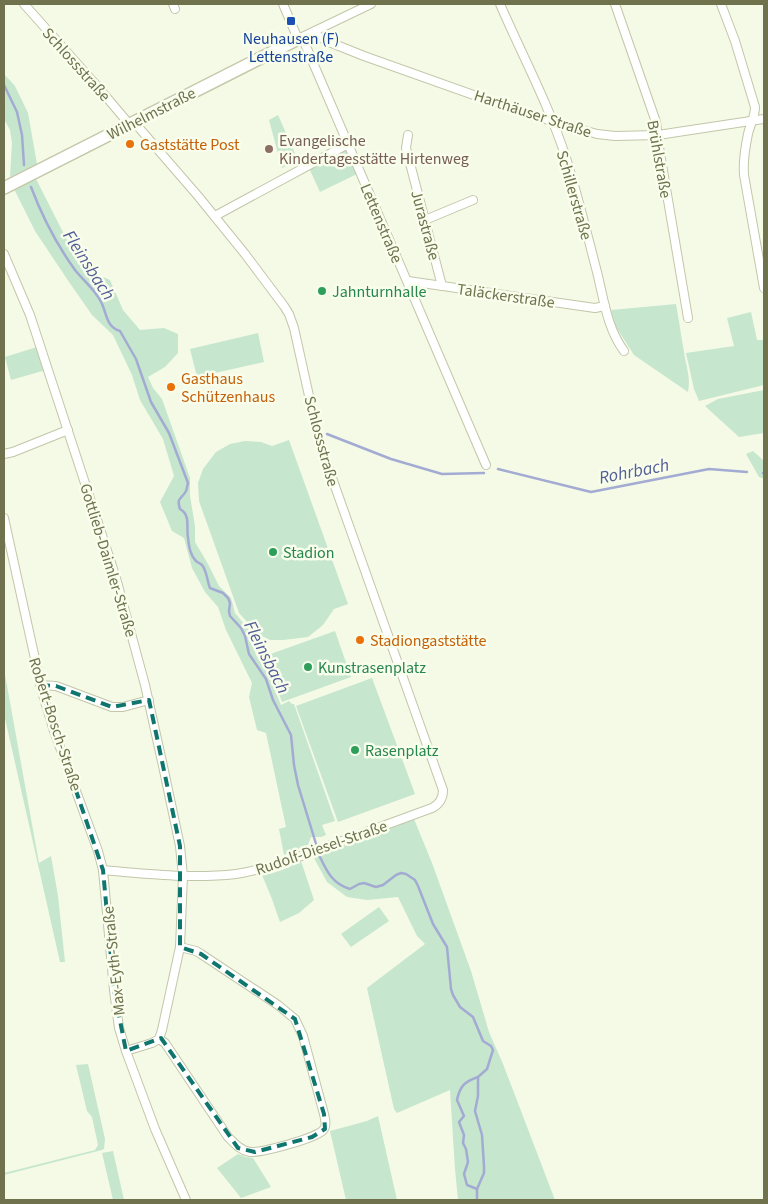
<svg xmlns="http://www.w3.org/2000/svg" width="768" height="1204" viewBox="0 0 768 1204" font-family="'Source Sans 3',sans-serif">
<rect width="100%" height="100%" fill="#f4fae6"/>
<g fill="#c6e6ce">
<polygon points="4,74 15,86 28,113 37,164 10,177 12,143 10,130 4,119"/>
<polygon points="278,115 298,160 282,168 269,120"/>
<polygon points="346,150 357,174 320,192 309,168"/>
<polygon points="35,177 72,250 85,269 110,280 123,310 140,330 164,328 178,334 178,353 165,367 148,377 153,388 162,399 190,478 190,496 195,526 195,542 208,564 219,586 231,598 235,613 249,630 256,655 269,676 281,705 289,701 292,704 294,704 335,821 322,825 326,835 321,837 311,837 308,845 284,855 279,829 286,827 266,733 257,730 249,697 252,683 226,630 218,607 205,592 192,568 184,538 172,531 160,502 174,476 163,439 140,400 132,375 113,335 92,315 67,279 35,231 13,187"/>
<path d="M676,304C679,320 681,336 684,352C686,366 691,378 688,392L634,355L616,327L611,310Z"/>
<polygon points="751,312 757,340 764,340 764,385 699,401 694,389 686,353 734,346 727,318"/>
<polygon points="258,333 264,362 197,377 190,349"/>
<polygon points="37,347 46,370 11,380 5,357"/>
<polygon points="764,390 764,433 739,437 705,406 718,399"/>
<polygon points="289,440 348,604 334,609 323,625 308,637 283,640 270,640 258,634 239,613 199,501 198,483 203,469 216,452 230,444 245,441 261,442 272,446"/>
<polygon points="753,451 764,461 764,479 759,477 746,454"/>
<polygon points="335,631 351,677 282,702 265,656"/>
<polygon points="4,669 39,863 51,856 58,896 65,962 60,962 4,714"/>
<polygon points="372,678 415,794 338,822 296,706"/>
<polygon points="414,819 432,863 471,971 489,1032 503,1064 555,1200 458,1200 455,1169 450,1090 397,1113 394,1109 367,988 425,944 417,936 398,897 367,900 347,897 327,882 314,858"/>
<path d="M301,861L314,900L299,913L280,922L272,899L262,875C277,873 288,868 301,861Z"/>
<polygon points="379,907 389,921 351,947 341,934"/>
<polygon points="88,1064 105,1139 104,1149 102,1150 4,1175 4,1173 95,1150 98,1145 92,1117 87,1111 76,1065"/>
<polygon points="378,1116 397,1200 346,1200 330,1131 367,1121"/>
<polygon points="113,1151 124,1200 113,1200 102,1153"/>
<polygon points="238,1154 246,1157 253,1158 271,1187 241,1198 217,1168"/>
</g>
<g fill="none" stroke-linecap="round" stroke-linejoin="round">
<g stroke="#a3abd3" stroke-width="2.5">
<polyline points="4,85 17,112 22,135 24,165"/>
<path d="M31,187C42,216 57,245 75,270C83,280 94,289 100,300C107,311 105,327 120,331L136,359L151,402L169,433L188,483C187,486 187,489 186,491C182,499 176,497 180,509C191,515 186,528 188,538C189,546 190,555 196,561C197,562 201,564 202,565C207,571 207,581 210,588L223,593L228,598L230,603L229,611L230,616L241,628L245,636L249,654L266,679L273,700L291,735L294,765L298,785L320,857C327,872 333,884 350,889L359,884L364,883L376,887L383,885L396,875L401,873L406,874L415,880L418,886L433,924L447,947L451,989L453,995L460,1007L473,1017L483,1041L491,1046L493,1050L487,1069L478,1077V1096L475,1111L482,1135L484,1166V1173L477,1189V1200"/>
<polyline points="327,434 391,459 442,474 484,473"/>
<polyline points="498,469 591,492 709,469 747,472"/>
<polyline points="763,473 764,473"/>
<path d="M477,1189L467,1185L464,1174L468,1162L466,1149L463,1143L464,1135L459,1122L464,1116L457,1100C460,1086 464,1082 478,1077"/>
</g>
<g stroke="#c3c6a8" stroke-width="10">
<g id="street">
<polyline points="24,4 97,86 130,125"/>
<polyline points="173,4 175,9"/>
<polyline points="283,4 298,39 371,4"/>
<path d="M500,4C522,55 549,105 566,158C578,196 587,234 597,272C604,300 607,328 624,351"/>
<polyline points="615,4 656,122 659,147 688,318"/>
<path d="M721,4L735,41L755,107C755,117 750,125 748,134C745,148 743,161 744,175L764,288"/>
<polyline points="315,31 318,36 329,42 364,56 524,113 597,134 615,136 658,135 764,119"/>
<polyline points="302,37 486,465"/>
<polyline points="408,135 406,148 442,286"/>
<polyline points="215,216 348,144"/>
<polyline points="425,220 473,200"/>
<polyline points="4,254 30,315 116,578 145,685 163,766 180,846 183,876 180,947 162,1030 159,1039"/>
<polyline points="408,281 595,308 605,306"/>
<polyline points="4,454 13,452 68,430"/>
<polyline points="4,518 43,695 54,731 98,851 103,870 114,990 119,1028 126,1051 155,1129 186,1200"/>
<polyline points="40,685 56,686 112,707 123,707 149,700"/>
<path d="M103,870C147,874 192,879 236,874C251,872 267,867 282,863L432,808C440,804 443,798 443,790L326,461L317,432L294,328L289,314L284,306L245,254L198,196L134,122"/>
<path d="M159,1039L165,1043L228,1137C235,1144 240,1150 250,1152C260,1153 319,1138 324,1129C327,1125 325,1118 324,1114L303,1036L295,1019L278,1005L201,954L196,951L180,947"/>
<polyline points="126,1051 152,1043 159,1039"/>
</g>
</g>
<g stroke="#c5c8a7" stroke-width="14">
<polyline id="secondary" points="4,188 298,39"/>
</g>
<use href="#street" stroke="#fff" stroke-width="8"/>
<use href="#secondary" stroke="#fff" stroke-width="11"/>
</g>
<path fill="none" stroke="#0f766e" stroke-width="4" stroke-dasharray="10 6" stroke-linejoin="round" d="M40,685L56,686L112,707L149,700L180,846V947L201,954L295,1019L324,1114L325,1129L312,1137L255,1152L238,1148L161,1038L126,1051L114,990L103,870Z"/>
<rect fill="#1a4fb4" stroke="#f8fdec" stroke-width="2" x="286" y="16" width="10" height="10" rx="2.5"/>
<g fill="#e8710a" stroke="#f8fdec" stroke-width="2">
<circle cx="130" cy="144" r="5"/>
<circle cx="171" cy="387" r="5"/>
<circle cx="360" cy="640" r="5"/>
</g>
<circle fill="#8d6e63" stroke="#f8fdec" stroke-width="2" cx="269" cy="149" r="5"/>
<g fill="#2e9e5b" stroke="#f8fdec" stroke-width="2">
<circle cx="322" cy="291" r="5"/>
<circle cx="273" cy="552" r="5"/>
<circle cx="308" cy="667" r="5"/>
<circle cx="355" cy="750" r="5"/>
</g>
<g text-anchor="middle" stroke-width="5" stroke-linejoin="round" paint-order="stroke">
<g font-size="16" fill="#164399" stroke="#f8fdec">
<text x="291" y="44">Neuhausen (F)<tspan x="291" dy="18">Lettenstraße</tspan></text>
</g>
<g font-size="16" fill="#70714d" stroke="#f8fdec">
<text transform="translate(77 64) rotate(48)" y="6">Schlossstraße</text>
<text transform="translate(151 113) rotate(-27)" y="6">Wilhelmstraße</text>
<text transform="translate(533 113) rotate(18)" y="6">Harthäuser Straße</text>
<text transform="translate(660 159) rotate(80)" y="6">Brühlstraße</text>
<text transform="translate(575 195) rotate(74)" y="6">Schillerstraße</text>
<text transform="translate(382 223) rotate(67)" y="6">Lettenstraße</text>
<text transform="translate(426 225) rotate(75)" y="6">Jurastraße</text>
<text transform="translate(506 295) rotate(8)" y="6">Taläckerstraße</text>
<text transform="translate(322 441) rotate(75)" y="6">Schlossstraße</text>
<text transform="translate(109 560) rotate(73)" y="6">Gottlieb-Daimler-Straße</text>
<text transform="translate(56 724) rotate(72)" y="6">Robert-Bosch-Straße</text>
<text transform="translate(321 847) rotate(-19)" y="6">Rudolf-Diesel-Straße</text>
<text transform="translate(113 961) rotate(-96)" y="6">Max-Eyth-Straße</text>
</g>
<g font-size="16" fill="#785e54" stroke="#f8fdec" text-anchor="start">
<text x="279" y="146">Evangelische<tspan x="279" dy="18">Kindertagesstätte Hirtenweg</tspan></text>
</g>
<g font-size="16" fill="#c56008" stroke="#f8fdec" text-anchor="start">
<text x="140" y="150">Gaststätte Post</text>
<text x="181" y="384">Gasthaus<tspan x="181" dy="18">Schützenhaus</tspan></text>
<text x="370" y="646">Stadiongaststätte</text>
</g>
<g font-size="16" fill="#27864d" stroke="#f8fdec" text-anchor="start">
<text x="332" y="297">Jahnturnhalle</text>
<text x="283" y="558">Stadion</text>
<text x="318" y="673">Kunstrasenplatz</text>
<text x="365" y="756">Rasenplatz</text>
</g>
<g font-size="18" font-style="italic" fill="#535e96" stroke="#f8fdec">
<text transform="translate(89 265) rotate(57)" y="6">Fleinsbach</text>
<text transform="translate(634 471) rotate(-11)" y="6">Rohrbach</text>
<text transform="translate(267 657) rotate(63)" y="6">Fleinsbach</text>
</g>
</g>
<rect width="768" height="1204" fill="none" stroke="#70714d" stroke-width="10"/>
</svg>
